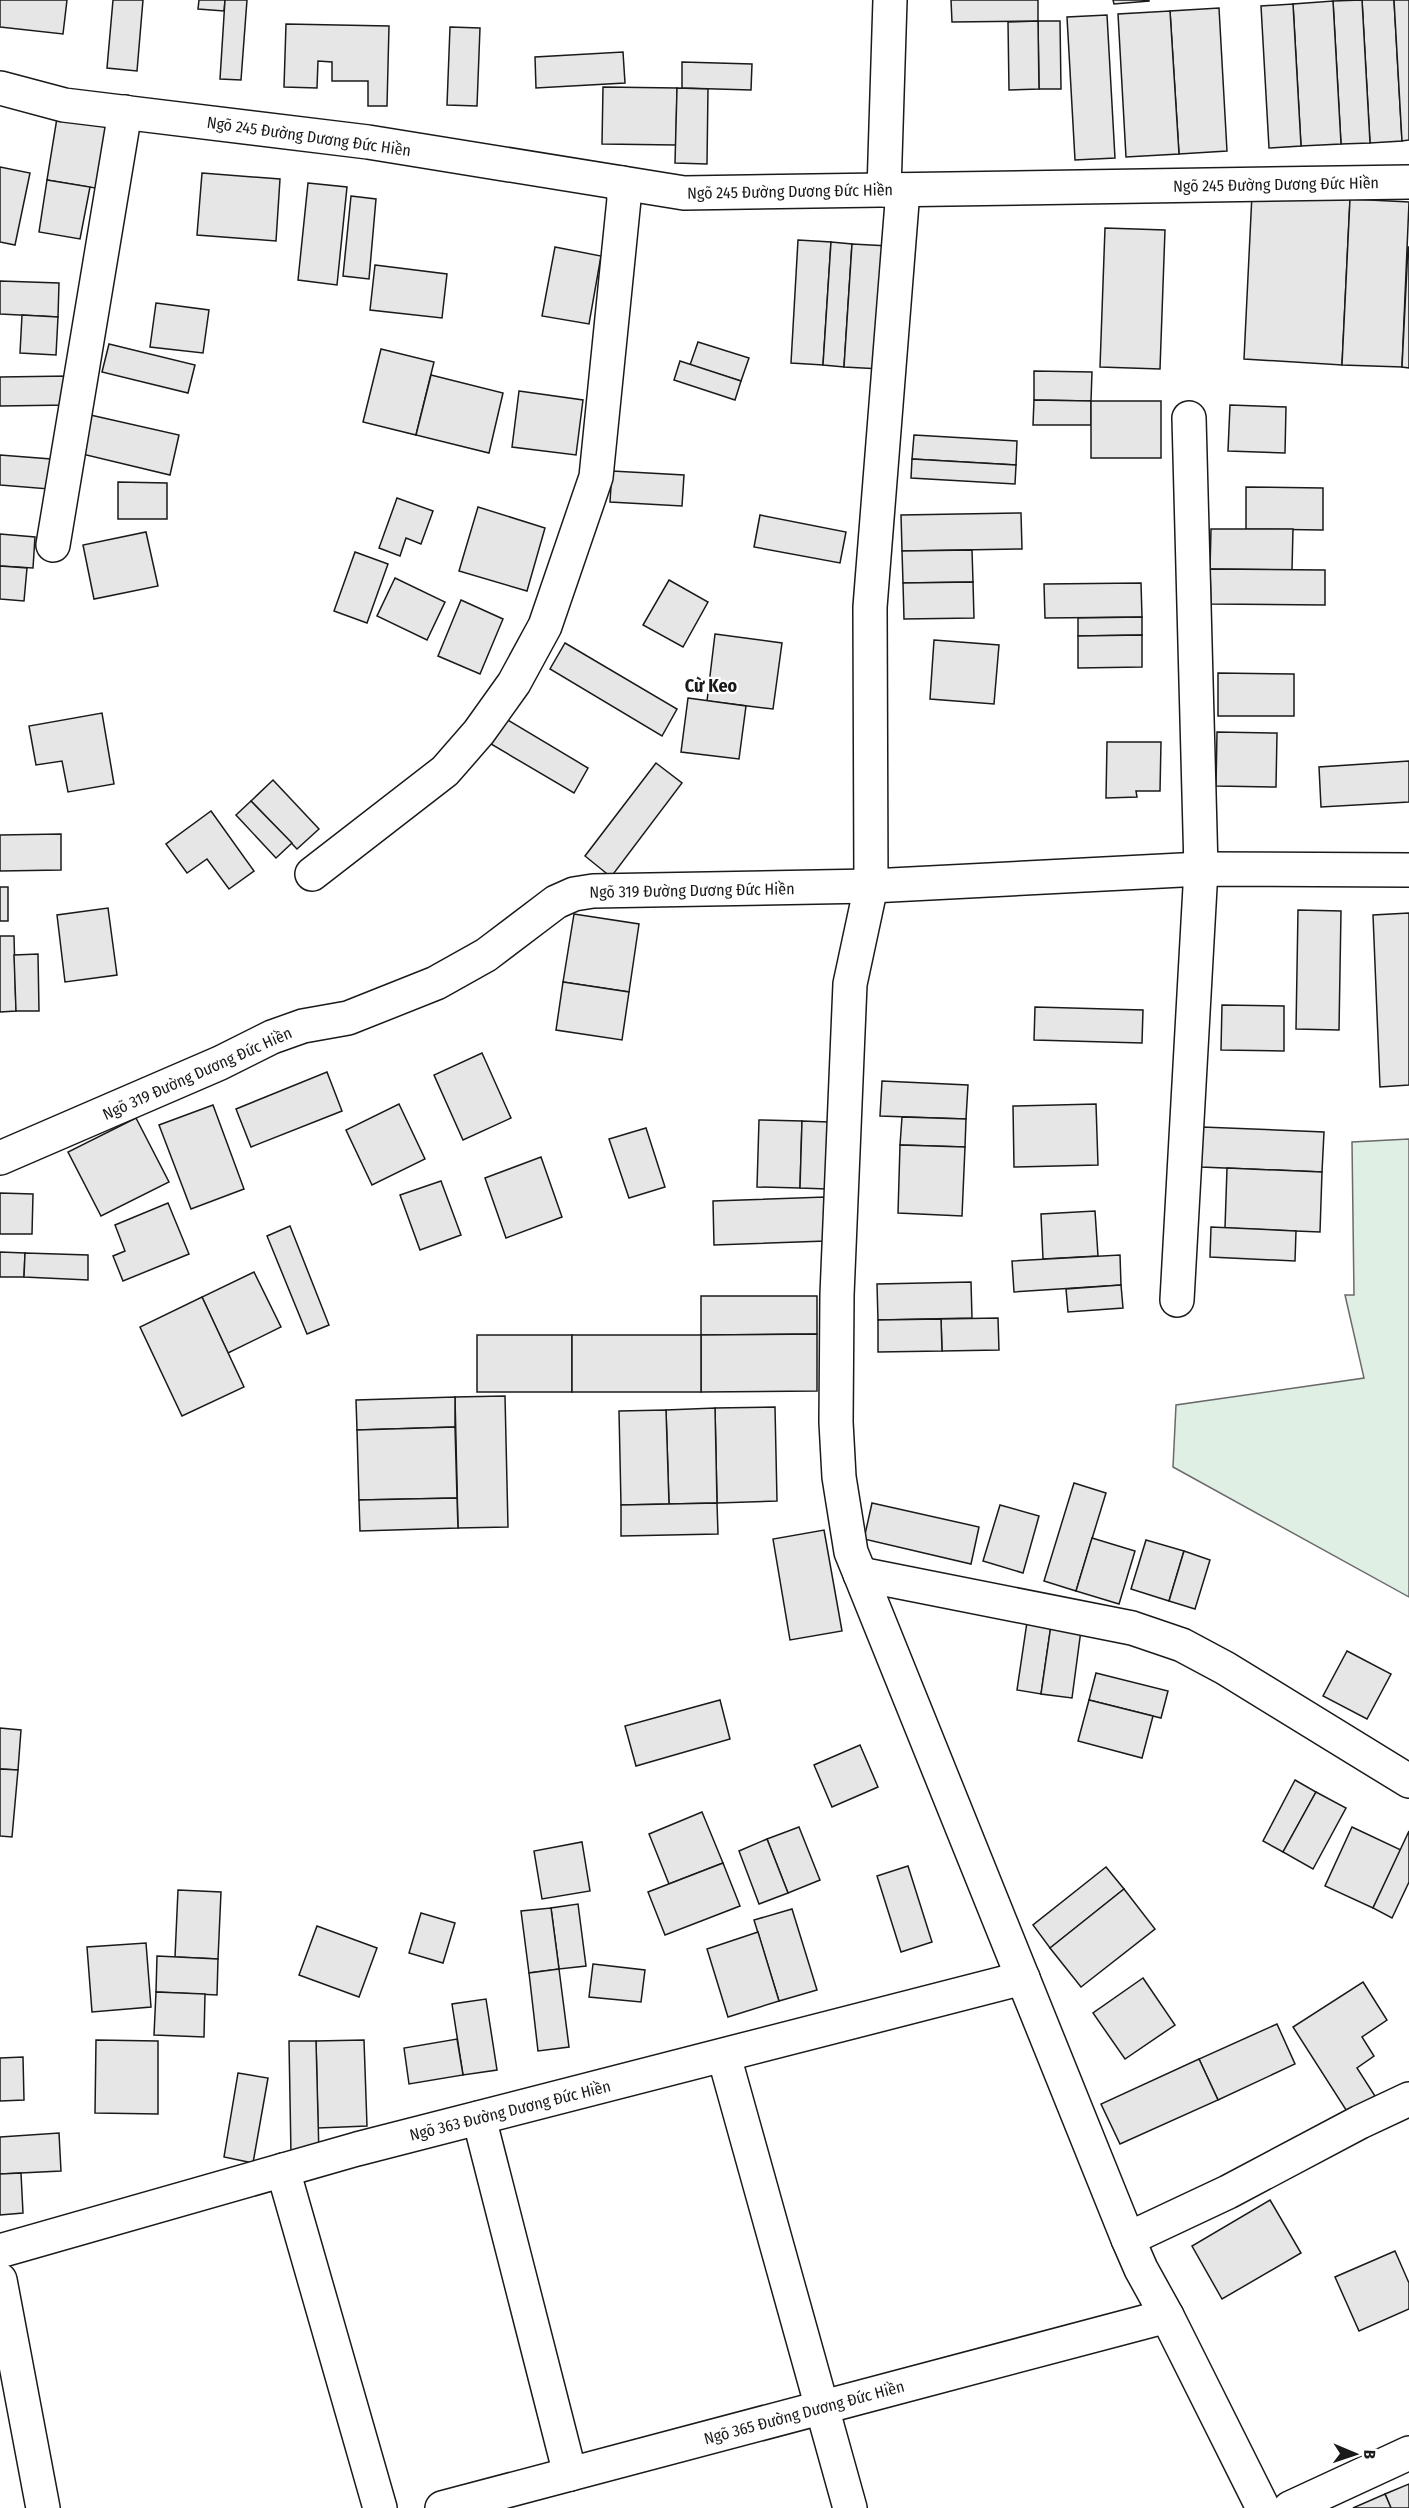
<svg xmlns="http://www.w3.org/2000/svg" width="1409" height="2508" viewBox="0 0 1409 2508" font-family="'Fira Sans Condensed',sans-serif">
<rect width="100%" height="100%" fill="#fff"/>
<polygon fill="#e0efe3" stroke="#6a6a6a" stroke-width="1.5" points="1409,1139 1409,1597 1173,1467 1176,1405 1364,1378 1345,1295 1354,1295 1352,1142"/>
<g fill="#e6e6e6" stroke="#1a1a1a" stroke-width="1.5">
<polygon points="0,0 67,0 63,34 0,27"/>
<polygon points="113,0 143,0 137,71 107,68"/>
<polygon points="199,0 225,0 224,11 198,9"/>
<polygon points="225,0 247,0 241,80 220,79"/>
<polygon points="951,0 1038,0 1038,21 952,22"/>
<polygon points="1113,0 1149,0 1149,1 1114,4"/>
<polygon points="1362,0 1394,0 1402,141 1370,143"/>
<polygon points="1362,0 1370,143 1341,144 1333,1"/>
<polygon points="1394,0 1409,0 1409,140 1402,141"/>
<polygon points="1333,1 1341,144 1301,146 1293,4"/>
<polygon points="1293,4 1301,146 1269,148 1261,6"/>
<polygon points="1219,8 1227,151 1179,154 1170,11"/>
<polygon points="1170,11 1179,154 1126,157 1118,14"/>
<polygon points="1107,15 1115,158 1075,160 1067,17"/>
<polygon points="1038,21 1060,21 1061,89 1039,89"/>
<polygon points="1038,21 1039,89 1009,90 1008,22"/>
<polygon points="286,24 389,26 387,106 368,106 368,81 332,81 332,62 318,61 317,88 284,87"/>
<polygon points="450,27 480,28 477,106 447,105"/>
<polygon points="623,52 625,83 536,88 535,57"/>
<polygon points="682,62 752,64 751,90 682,88"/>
<polygon points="603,87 677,88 676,145 602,144"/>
<polygon points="677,88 708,89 707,164 675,163"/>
<polygon points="57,118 111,128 101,189 47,180"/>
<polygon points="0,167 30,173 15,245 0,242"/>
<polygon points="202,173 280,179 276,241 197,235"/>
<polygon points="47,180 90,187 80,239 39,232"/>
<polygon points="308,183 347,187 337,285 298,280"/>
<polygon points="1252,194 1350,199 1342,365 1244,359"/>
<polygon points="351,196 376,199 369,279 343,276"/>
<polygon points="1350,199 1409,202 1402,367 1342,365"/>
<polygon points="1105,228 1165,230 1160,369 1100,367"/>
<polygon points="798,240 831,242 823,365 791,363"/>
<polygon points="831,242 852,244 844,367 823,365"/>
<polygon points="852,244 889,246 881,369 844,367"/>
<polygon points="555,247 601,256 589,324 542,316"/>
<polygon points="1408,247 1409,247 1409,368 1402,367"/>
<polygon points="375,265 447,274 442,318 370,310"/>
<polygon points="0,281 59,283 58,317 0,314"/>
<polygon points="156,303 209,310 203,353 150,347"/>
<polygon points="22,315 58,317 56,355 20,353"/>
<polygon points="698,342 749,358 741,381 690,365"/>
<polygon points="109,344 195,365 188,393 102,372"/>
<polygon points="381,349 434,362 416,435 363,422"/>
<polygon points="680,361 741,381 735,400 674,380"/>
<polygon points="1034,371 1092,372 1091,401 1034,400"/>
<polygon points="431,375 503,393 489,453 416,435"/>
<polygon points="69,376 69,405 0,406 0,377"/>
<polygon points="519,391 583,400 576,455 512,447"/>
<polygon points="1034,400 1091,401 1091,425 1033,425"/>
<rect x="1091" y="401" width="70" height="57"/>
<polygon points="1230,405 1286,407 1285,453 1228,451"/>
<polygon points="86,414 179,435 170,475 78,453"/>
<polygon points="914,435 1017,441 1016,465 912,459"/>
<polygon points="0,455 51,459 49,489 0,485"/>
<polygon points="912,459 1016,465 1015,484 911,478"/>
<polygon points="612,471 684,475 682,506 610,502"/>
<polygon points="118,482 167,483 167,519 118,519"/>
<polygon points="1246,487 1323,488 1323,530 1246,529"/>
<polygon points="397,498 433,511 421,544 406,538 400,556 379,548"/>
<polygon points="478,507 545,528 527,591 459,571"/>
<polygon points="1021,513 1022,549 902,551 901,515"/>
<polygon points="760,515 846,532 840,563 754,547"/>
<polygon points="1211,529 1293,529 1292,570 1210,569"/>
<polygon points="146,532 158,586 94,599 83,545"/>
<polygon points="0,534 35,537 33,568 0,566"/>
<polygon points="972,550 973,582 903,583 902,551"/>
<polygon points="355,552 388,564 367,623 334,611"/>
<polygon points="0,566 27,568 24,601 0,599"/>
<polygon points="1210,569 1325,570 1325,605 1211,604"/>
<polygon points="395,578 445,602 427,640 377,616"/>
<polygon points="669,580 708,602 683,647 643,625"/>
<polygon points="973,582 974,618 904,619 903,583"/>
<polygon points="1141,583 1142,617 1045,618 1044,584"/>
<polygon points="461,600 503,619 480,674 438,656"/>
<polygon points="1142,617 1142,635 1078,636 1078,618"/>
<polygon points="715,634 782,643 773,709 707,701"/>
<polygon points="1142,635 1142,667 1078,668 1078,636"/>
<polygon points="934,640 999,645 994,704 930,699"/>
<polygon points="565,643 677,709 662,736 550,669"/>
<polygon points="1218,673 1294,674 1294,716 1218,716"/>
<polygon points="688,698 746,706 739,759 681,752"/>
<polygon points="102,713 114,784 68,792 62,761 36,765 29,726"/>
<polygon points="506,719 588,768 574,793 491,744"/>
<polygon points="1217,732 1277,733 1276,787 1216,786"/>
<polygon points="1107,742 1161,742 1160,791 1136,791 1137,797 1106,798"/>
<polygon points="1409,761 1409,802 1321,807 1319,767"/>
<polygon points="656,763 682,783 611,877 585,856"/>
<polygon points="273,780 319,829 297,849 251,801"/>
<polygon points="251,801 292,843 276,858 236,815"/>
<polygon points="211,811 254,871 229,889 207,859 187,873 166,844"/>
<polygon points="61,834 61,870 0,871 0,835"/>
<rect x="0" y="887" width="8" height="34"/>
<polygon points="108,908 117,975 65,982 57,915"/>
<polygon points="1298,910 1341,911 1339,1030 1296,1029"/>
<polygon points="1409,913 1409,1085 1380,1087 1373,915"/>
<polygon points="574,914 639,924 629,992 563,982"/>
<polygon points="0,936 14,936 16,1011 0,1012"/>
<polygon points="38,954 39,1011 16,1011 14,955"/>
<polygon points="563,982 629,992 622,1040 556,1030"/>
<polygon points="1222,1005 1284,1006 1284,1051 1221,1050"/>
<polygon points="1035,1007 1143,1010 1142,1043 1034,1040"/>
<polygon points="482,1053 511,1118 463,1140 434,1075"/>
<polygon points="327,1072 342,1111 251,1147 236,1109"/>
<polygon points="882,1081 968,1085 966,1119 880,1116"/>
<polygon points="399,1104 425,1159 372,1185 346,1130"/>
<polygon points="1096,1104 1098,1165 1014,1167 1013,1106"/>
<polygon points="213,1105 244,1189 191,1209 159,1125"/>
<polygon points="902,1117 966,1119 965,1147 900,1145"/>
<polygon points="136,1118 169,1182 101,1216 68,1152"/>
<polygon points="759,1120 802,1121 800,1188 757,1187"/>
<polygon points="802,1121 829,1122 827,1189 800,1188"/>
<polygon points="1202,1127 1324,1132 1322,1172 1201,1167"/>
<polygon points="646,1128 665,1187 629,1198 609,1139"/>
<polygon points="900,1145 965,1147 962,1216 898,1213"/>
<polygon points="541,1157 562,1217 506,1238 485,1178"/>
<polygon points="1227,1168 1322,1172 1320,1232 1225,1228"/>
<polygon points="441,1181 461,1235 420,1250 400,1195"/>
<polygon points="0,1193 33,1194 32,1234 0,1234"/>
<polygon points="825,1197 826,1241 714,1245 713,1201"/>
<polygon points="168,1203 189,1254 123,1281 113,1256 125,1251 115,1225"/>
<polygon points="1095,1211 1098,1256 1043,1259 1041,1214"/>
<polygon points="290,1226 329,1325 307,1334 267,1236"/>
<polygon points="1211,1227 1296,1231 1295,1261 1210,1257"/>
<polygon points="0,1252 25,1253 24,1277 0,1277"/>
<polygon points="25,1253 88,1255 88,1280 24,1277"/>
<polygon points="1120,1255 1121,1285 1014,1292 1012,1261"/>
<polygon points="254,1272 281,1327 228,1353 202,1297"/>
<polygon points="971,1282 972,1318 878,1320 877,1284"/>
<polygon points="1121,1285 1123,1308 1068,1312 1066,1289"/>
<polygon points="701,1296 817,1296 817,1334 701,1335"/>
<polygon points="202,1297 244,1387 182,1416 140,1327"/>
<polygon points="998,1318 999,1350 942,1351 941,1319"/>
<polygon points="941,1319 942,1351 878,1352 878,1320"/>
<polygon points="817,1334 817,1391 701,1392 701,1335"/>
<rect x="477" y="1335" width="95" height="57"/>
<rect x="572" y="1335" width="129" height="57"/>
<polygon points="505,1396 508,1527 458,1528 455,1397"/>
<polygon points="455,1397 455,1427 357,1430 356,1400"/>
<polygon points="775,1407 777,1501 717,1503 715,1408"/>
<polygon points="715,1408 717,1503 669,1504 666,1410"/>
<polygon points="666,1410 669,1504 621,1505 619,1411"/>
<polygon points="455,1427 457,1498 359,1500 357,1430"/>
<polygon points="1074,1483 1106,1493 1076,1591 1044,1581"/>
<polygon points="457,1498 458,1528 360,1531 359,1500"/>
<polygon points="717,1503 718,1534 621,1536 621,1505"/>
<polygon points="872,1503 979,1527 971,1564 864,1539"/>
<polygon points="1000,1505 1039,1516 1023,1573 983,1561"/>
<polygon points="824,1530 842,1631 790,1640 773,1539"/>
<polygon points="1092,1538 1135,1551 1119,1604 1076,1591"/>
<polygon points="1146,1540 1184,1551 1169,1601 1131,1589"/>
<polygon points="1184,1551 1210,1560 1195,1609 1169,1601"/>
<polygon points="1027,1622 1051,1625 1041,1694 1017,1690"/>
<polygon points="1051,1625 1081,1630 1072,1698 1041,1694"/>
<polygon points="1347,1651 1391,1674 1367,1719 1323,1696"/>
<polygon points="1096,1673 1168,1691 1161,1718 1089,1700"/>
<polygon points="720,1700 730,1739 636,1766 625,1726"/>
<polygon points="1089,1700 1153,1716 1142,1758 1078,1741"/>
<polygon points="0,1728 21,1730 18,1770 0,1769"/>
<polygon points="860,1745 878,1787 832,1807 814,1765"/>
<polygon points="0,1769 18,1770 12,1837 0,1836"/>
<polygon points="1295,1780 1316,1792 1283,1852 1263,1841"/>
<polygon points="1316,1792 1346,1808 1313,1869 1283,1852"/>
<polygon points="702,1812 723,1863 669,1884 649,1834"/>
<polygon points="799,1827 820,1880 788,1893 767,1839"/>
<polygon points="1352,1827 1401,1850 1373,1908 1325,1886"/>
<polygon points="1409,1831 1409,1882 1392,1918 1373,1908"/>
<polygon points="767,1839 788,1893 759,1904 739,1851"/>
<polygon points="582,1842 590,1891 542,1899 534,1851"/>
<polygon points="723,1863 740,1906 665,1935 648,1892"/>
<polygon points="908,1866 932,1942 901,1952 877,1876"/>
<polygon points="1106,1867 1124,1889 1050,1948 1033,1925"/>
<polygon points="1124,1889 1155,1929 1081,1987 1050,1948"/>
<polygon points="178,1890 221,1892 218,1959 175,1957"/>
<polygon points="578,1904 586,1966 559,1969 551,1908"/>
<polygon points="551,1908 559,1969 529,1973 521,1911"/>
<polygon points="792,1909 817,1990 779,2001 754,1920"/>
<polygon points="421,1913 455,1923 443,1963 409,1953"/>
<polygon points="317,1926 377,1948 359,1997 299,1975"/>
<polygon points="758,1932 779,2001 728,2017 707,1949"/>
<polygon points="146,1943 151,2007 92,2012 87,1947"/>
<polygon points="157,1956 218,1959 217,1995 156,1992"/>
<polygon points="593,1964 645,1970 641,2002 589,1997"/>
<polygon points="559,1969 569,2047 538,2051 529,1973"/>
<polygon points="1143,1978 1175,2025 1125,2059 1093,2013"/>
<polygon points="1363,1982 1387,2020 1362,2037 1374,2056 1357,2068 1375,2096 1348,2113 1293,2027"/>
<polygon points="156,1992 205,1994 204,2037 154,2035"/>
<polygon points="486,1999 497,2070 463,2075 452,2004"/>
<polygon points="1277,2024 1295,2064 1218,2100 1199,2059"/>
<polygon points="457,2039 463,2075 409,2084 404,2048"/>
<polygon points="96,2040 158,2041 158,2114 95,2113"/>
<polygon points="364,2040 367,2126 318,2128 316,2041"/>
<polygon points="289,2041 316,2041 319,2155 291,2155"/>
<polygon points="23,2057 24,2100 0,2101 0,2058"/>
<polygon points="1199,2059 1218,2100 1120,2144 1101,2104"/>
<polygon points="238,2073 268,2078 253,2163 224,2157"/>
<polygon points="59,2133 61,2171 0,2174 0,2137"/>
<polygon points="21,2173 23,2213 0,2215 0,2174"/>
<polygon points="1270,2200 1301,2253 1222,2299 1192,2246"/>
<polygon points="1395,2251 1409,2283 1409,2309 1359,2331 1335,2277"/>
<polygon points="1409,2484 1409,2508 1391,2508 1385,2494"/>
<polygon points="1385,2494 1391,2508 1353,2508"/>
</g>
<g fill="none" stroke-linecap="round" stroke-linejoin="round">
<g stroke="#1a1a1a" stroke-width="36">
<g id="minor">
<polyline points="0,88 64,105 368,142 684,193 1409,182"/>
<polyline points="884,190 890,0"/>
<polyline points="903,190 870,607 871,886 850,984 837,1295 836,1422 839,1477 851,1552 860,1574 1128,2239 1141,2269 1167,2316 1263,2508"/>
<polyline points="53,545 125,112"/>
<polyline points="312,874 445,771 479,732 514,683 545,626 596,477 624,199 622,183"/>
<polyline points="0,1158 220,1063 272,1037 303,1026 348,1018 436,983 486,955 556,902 574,894 593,891 871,886 1201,869 1409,870"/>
<polyline points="1177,1300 1201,869 1189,418"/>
<polyline points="860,1574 1132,1628 1182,1645 1225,1668 1409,1781"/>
<polyline points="724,2056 850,2508"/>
<polyline points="479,2118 570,2474"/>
<polyline points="283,2170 380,2508"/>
<polyline points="1128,2239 1228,2192 1360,2122 1409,2099"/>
<polyline points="0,2251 357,2149 1023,1978"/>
<polyline points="0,2280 43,2508"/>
<polyline points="442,2508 1167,2316"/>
<polyline points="1290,2508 1409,2453"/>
</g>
</g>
<use href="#minor" stroke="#fff" stroke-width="33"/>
</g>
<g text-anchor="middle" stroke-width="4.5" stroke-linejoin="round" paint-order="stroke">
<g font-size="16" fill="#1a1a1a" stroke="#fff">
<text transform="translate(309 136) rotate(8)" y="6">Ngõ 245 Đường Dương Đức Hiền</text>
<text transform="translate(1276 184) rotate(-1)" y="6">Ngõ 245 Đường Dương Đức Hiền</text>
<text transform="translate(790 191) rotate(-1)" y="6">Ngõ 245 Đường Dương Đức Hiền</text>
<text transform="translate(692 890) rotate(-1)" y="6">Ngõ 319 Đường Dương Đức Hiền</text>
<text transform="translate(197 1073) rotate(-24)" y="6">Ngõ 319 Đường Dương Đức Hiền</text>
<text transform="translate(510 2110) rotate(-14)" y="6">Ngõ 363 Đường Dương Đức Hiền</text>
<text transform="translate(804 2412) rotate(-15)" y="6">Ngõ 365 Đường Dương Đức Hiền</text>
</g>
<g font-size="18" font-weight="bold" fill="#1a1a1a" stroke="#fff">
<text x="711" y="692">Cừ Keo</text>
</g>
</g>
<g transform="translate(1355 2454) rotate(92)" stroke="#ffffff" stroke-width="4.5" paint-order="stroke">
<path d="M0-4.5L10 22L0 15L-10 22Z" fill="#1a1a1a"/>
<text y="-9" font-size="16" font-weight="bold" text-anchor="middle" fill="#1a1a1a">B</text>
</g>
</svg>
